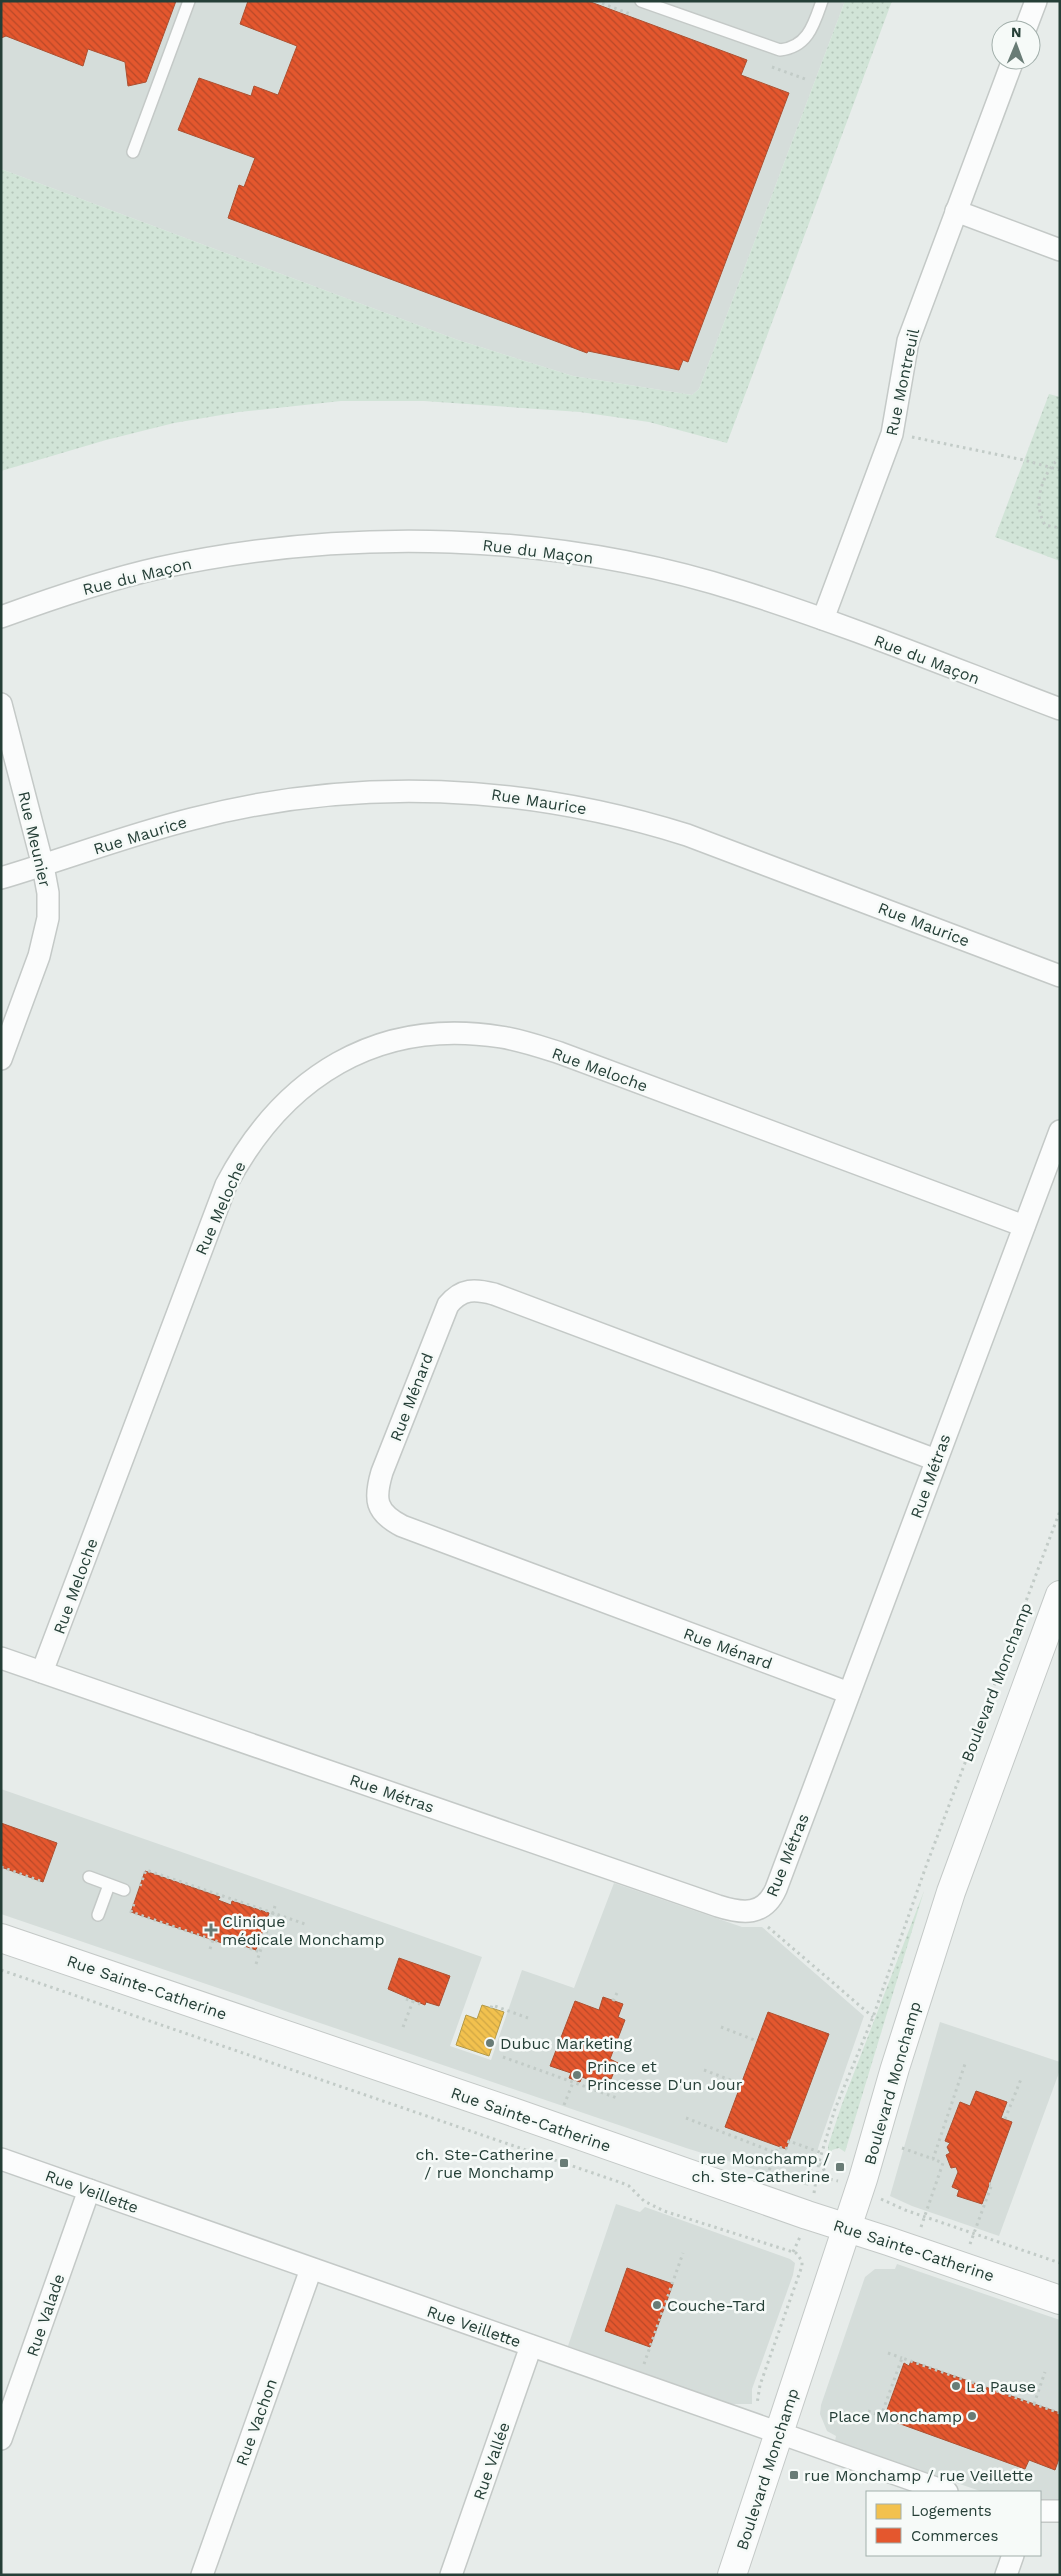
<svg xmlns="http://www.w3.org/2000/svg" width="1061" height="2576" viewBox="0 0 1061 2576" font-family="'Work Sans',sans-serif">
<defs>
<pattern id="grass-dots" width="8" height="8" patternUnits="userSpaceOnUse" patternTransform="scale(1.25)"><rect width="8" height="8" fill="#d1e4d7"/><path d="M2 2h.1M6 6h.1" fill="none" stroke="#b3c5b9" stroke-width="1.8" stroke-linecap="round"/></pattern>
<pattern id="homes-back-hatch" width="6" height="6" patternUnits="userSpaceOnUse" patternTransform="scale(1.25)"><rect width="6" height="6" fill="#f2c14e"/><path d="M-1 5l2 2M0 0l6 6M5-1l2 2" fill="none" stroke="#cfa745"/></pattern>
<pattern id="shops-back-hatch" width="6" height="6" patternUnits="userSpaceOnUse" patternTransform="scale(1.25)"><rect width="6" height="6" fill="#e4572e"/><path d="M-1 5l2 2M0 0l6 6M5-1l2 2" fill="none" stroke="#b94928"/></pattern>
</defs>
<rect width="100%" height="100%" fill="#e7ecea"/>
<g fill="#d5ddda">
<polygon points="1,1 845,1 699,389 692,395 573,376 458,340 1,169"/>
<polygon points="1,1789 482,1957 450,2046 491,2060 522,1970 574,1988 614,1883 742,1927 762,1927 864,2016 819,2145 808,2186 686,2148 1,1914"/>
<polygon points="940,2022 1060,2062 1060,2070 999,2236 912,2206 890,2196"/>
<polygon points="616,2204 640,2212 645,2207 790,2259 795,2263 793,2275 752,2389 752,2404 731,2404 568,2346"/>
<polygon points="897,2264 1060,2320 1060,2499 1040,2500 1040,2492 983,2492 835,2441 836,2436 827,2431 820,2414 821,2405 865,2277 875,2269 895,2269"/>
</g>
<g fill="url(#grass-dots)">
<polygon points="845,1 892,1 727,443 649,422 580,412 424,401 341,401 239,412 174,423 106,440 1,471 1,169 458,340 573,376 692,395 699,389"/>
<polygon points="1049,394 1060,397 1060,561 995,537"/>
<polygon points="924,1891 845,2152 839,2148 832,2150 828,2163 828,2146 842,2104"/>
</g>
<polygon fill="url(#homes-back-hatch)" stroke="#b49a47" points="482,2005 504,2012 489,2056 456,2045 466,2015 477,2019"/>
<g fill="url(#shops-back-hatch)" stroke="#ab5031">
<polygon points="1,1 176,1 146,82 128,86 125,62 88,49 83,66 6,36 1,38"/>
<polygon points="248,1 588,1 747,60 741,75 789,93 688,362 683,360 679,370 588,351 587,353 228,218 239,185 244,187 255,158 178,130 199,78 251,96 254,86 278,95 297,46 240,24"/>
<polygon points="1,1823 57,1843 43,1882 1,1867"/>
<polygon points="145,1871 220,1897 218,1900 231,1905 232,1901 269,1913 256,1950 224,1939 222,1943 131,1912"/>
<polygon points="399,1958 450,1976 439,2006 426,2002 425,2005 388,1989"/>
<polygon points="603,1997 623,2004 618,2017 625,2020 610,2059 618,2063 611,2079 604,2076 600,2084 582,2077 580,2082 569,2078 571,2073 550,2066 575,2001 599,2010"/>
<polygon points="768,2012 829,2034 786,2149 725,2127"/>
<polygon points="976,2091 1007,2102 1001,2118 1012,2122 982,2204 957,2196 959,2190 952,2187 958,2172 956,2167 951,2168 946,2155 950,2153 947,2147 950,2143 945,2141 960,2102 970,2106"/>
<polygon points="627,2268 673,2284 650,2347 605,2331"/>
<polygon points="911,2361 1060,2413 1060,2456 1055,2470 1029,2460 1025,2469 884,2418 904,2363 909,2366"/>
</g>
<g fill="none" stroke-linecap="round" stroke-linejoin="round">
<g stroke="#c4c9c7" stroke-width="14">
<g id="service">
<path d="M641,1L780,50C808,47 814,24 822,1"/>
<polyline points="133,152 189,1"/>
<polyline points="89,1877 124,1890"/>
<polyline points="98,1915 109,1885"/>
</g>
</g>
<g stroke="#c4c9c7" stroke-width="24">
<g id="minor">
<polyline points="1025,30 1036,1"/>
<polyline points="956,211 1060,250"/>
<path d="M1,617C53,598 105,580 159,568C348,527 555,532 740,591C848,625 954,669 1060,709"/>
<polyline points="823,619 892,434 908,341 1013,60"/>
<polyline points="1,704 43,866 48,893 48,918 39,956 1,1059"/>
<path d="M1,878C65,859 128,835 192,819C357,776 525,784 687,835L1060,976"/>
<path d="M1,1658L718,1906C743,1914 764,1916 776,1889L1060,1131"/>
<path d="M42,1672L226,1185C283,1077 377,1017 501,1037C521,1040 541,1047 560,1053L1024,1226"/>
<path d="M849,1693L402,1526C375,1512 374,1499 382,1472L448,1305C462,1288 475,1289 494,1294L936,1460"/>
<polyline points="1,2159 947,2492"/>
<polyline points="1,2439 89,2190"/>
<polyline points="1040,2511 1060,2511"/>
<polyline points="202,2575 311,2269"/>
<polyline points="451,2575 531,2346"/>
<polyline points="1006,2575 1013,2555"/>
</g>
</g>
<g stroke="#c4c9c7" stroke-width="30">
<g id="tertiary">
<polyline points="1,1938 510,2111 807,2215 888,2241 1060,2300"/>
<polyline points="732,2575 863,2179 895,2068 951,1892 1060,1595"/>
</g>
</g>
<g stroke="#c2cbc7" stroke-width="3" stroke-dasharray="2.5 4" stroke-linecap="butt">
<polyline points="596,1 630,14"/>
<polyline points="772,67 805,79"/>
<polyline points="912,437 1024,460 1060,470"/>
<path d="M1060,457C1042,474 1032,503 1045,525L1060,528"/>
<polyline points="1,1867 43,1882"/>
<polyline points="140,1886 146,1870 273,1913 275,1906"/>
<polyline points="134,1904 131,1912 222,1943 224,1939 260,1952"/>
<polyline points="768,1927 873,2017"/>
<polyline points="210,1949 213,1940"/>
<polyline points="256,1964 273,1913 305,1924"/>
<polyline points="1,1970 622,2183 629,2186 644,2201 664,2211 796,2253 802,2261 802,2266 760,2385 757,2404"/>
<polyline points="406,1999 420,2004"/>
<polyline points="613,2001 617,1993"/>
<polyline points="491,2008 492,2005 528,2018"/>
<polyline points="403,2027 413,2001"/>
<polyline points="721,2027 757,2041"/>
<polyline points="493,2043 507,2047"/>
<polyline points="503,2057 617,2098"/>
<polyline points="704,2070 741,2084"/>
<polyline points="564,2105 574,2080"/>
<polyline points="686,2118 776,2153"/>
<polyline points="1005,2119 1021,2079"/>
<polyline points="902,2148 933,2159 966,2061"/>
<polyline points="820,2163 829,2179 838,2181"/>
<polyline points="767,2176 778,2147 786,2149 789,2141 822,2153"/>
<polyline points="814,2193 819,2162 835,2109 873,2017 925,1869 1060,1511"/>
<polyline points="881,2199 905,2210 1060,2263"/>
<polyline points="921,2227 943,2163 933,2159"/>
<polyline points="970,2244 992,2184 989,2184"/>
<polyline points="793,2252 800,2237"/>
<polyline points="888,2353 902,2358"/>
<polyline points="644,2364 683,2253"/>
<polyline points="1034,2404 1045,2372"/>
<polyline points="868,2411 881,2416 902,2358 1060,2413"/>
</g>
<use href="#service" stroke="#fbfcfc" stroke-width="11"/>
<use href="#minor" stroke="#fbfcfc" stroke-width="21"/>
<use href="#tertiary" stroke="#fbfcfc" stroke-width="28"/>
</g>
<g fill="#697c76" stroke="#f6faf8" stroke-width="2">
<path d="M208.5 1922.5h5v5h5v5h-5v5h-5v-5h-5v-5h5z"/>
<circle cx="490" cy="2043" r="5"/>
<circle cx="577" cy="2075" r="5"/>
<rect x="559" y="2158" width="10" height="10" rx="2.5"/>
<rect x="835" y="2162" width="10" height="10" rx="2.5"/>
<circle cx="657" cy="2305" r="5"/>
<circle cx="956" cy="2386" r="5"/>
<circle cx="972" cy="2416" r="5"/>
<rect x="789" y="2470" width="10" height="10" rx="2.5"/>
</g>
<g text-anchor="middle" stroke-width="5" stroke-linejoin="round" paint-order="stroke">
<g font-size="16" fill="#253f37" stroke="#f6faf8">
<text transform="translate(902 382) rotate(-78)" y="6">Rue Montreuil</text>
<text transform="translate(538 551) rotate(7)" y="6">Rue du Maçon</text>
<text transform="translate(137 576) rotate(-14)" y="6">Rue du Maçon</text>
<text transform="translate(927 659) rotate(21)" y="6">Rue du Maçon</text>
<text transform="translate(539 801) rotate(9)" y="6">Rue Maurice</text>
<text transform="translate(140 835) rotate(-17)" y="6">Rue Maurice</text>
<text transform="translate(35 839) rotate(77)" y="6">Rue Meunier</text>
<text transform="translate(924 924) rotate(21)" y="6">Rue Maurice</text>
<text transform="translate(600 1069) rotate(20)" y="6">Rue Meloche</text>
<text transform="translate(220 1208) rotate(-66)" y="6">Rue Meloche</text>
<text transform="translate(411 1397) rotate(-69)" y="6">Rue Ménard</text>
<text transform="translate(930 1476) rotate(-70)" y="6">Rue Métras</text>
<text transform="translate(75 1586) rotate(-70)" y="6">Rue Meloche</text>
<text transform="translate(728 1648) rotate(20)" y="6">Rue Ménard</text>
<text transform="translate(996 1682) rotate(-69)" y="6">Boulevard Monchamp</text>
<text transform="translate(392 1793) rotate(19)" y="6">Rue Métras</text>
<text transform="translate(787 1855) rotate(-68)" y="6">Rue Métras</text>
<text transform="translate(147 1987) rotate(19)" y="6">Rue Sainte-Catherine</text>
<text transform="translate(892 2083) rotate(-74)" y="6">Boulevard Monchamp</text>
<text transform="translate(531 2119) rotate(19)" y="6">Rue Sainte-Catherine</text>
<text transform="translate(92 2191) rotate(20)" y="6">Rue Veillette</text>
<text transform="translate(914 2250) rotate(18)" y="6">Rue Sainte-Catherine</text>
<text transform="translate(45 2315) rotate(-71)" y="6">Rue Valade</text>
<text transform="translate(474 2326) rotate(19)" y="6">Rue Veillette</text>
<text transform="translate(256 2422) rotate(-70)" y="6">Rue Vachon</text>
<text transform="translate(491 2461) rotate(-71)" y="6">Rue Vallée</text>
<text transform="translate(767 2469) rotate(-72)" y="6">Boulevard Monchamp</text>
</g>
<g font-size="16" fill="#253f37" stroke="#f6faf8" text-anchor="start">
<text x="222" y="1927">Clinique<tspan x="222" dy="18">médicale Monchamp</tspan></text>
<text x="500" y="2049">Dubuc Marketing</text>
<text x="587" y="2072">Prince et<tspan x="587" dy="18">Princesse D'un Jour</tspan></text>
<text x="554" y="2160" text-anchor="end">ch. Ste-Catherine<tspan x="554" dy="18">/ rue Monchamp</tspan></text>
<text x="830" y="2164" text-anchor="end">rue Monchamp /<tspan x="830" dy="18">ch. Ste-Catherine</tspan></text>
<text x="667" y="2311">Couche-Tard</text>
<text x="966" y="2392">La Pause</text>
<text x="962" y="2422" text-anchor="end">Place Monchamp</text>
<text x="804" y="2481">rue Monchamp / rue Veillette</text>
</g>
</g>
<rect width="1061" height="2576" fill="none" stroke="#253f37" stroke-width="5"/>
<rect x="866" y="2491" width="175" height="65" fill="#f6faf8" stroke="#a2afab"/>
<rect x="876" y="2504" width="25" height="15" fill="#f2c14e" stroke="#a2afab"/>
<text x="911" y="2516" font-size="15" fill="#253f37">Logements</text>
<rect x="876" y="2528" width="25" height="15" fill="#e4572e" stroke="#a2afab"/>
<text x="911" y="2541" font-size="15" fill="#253f37">Commerces</text>
<g transform="translate(1016 45) rotate(1)"><circle r="24" fill="#f6faf8" stroke="#a2afab"/>
<path d="M0-4L9 19L0 12L-9 19Z" fill="#697c76"/>
<text y="-8" font-size="14" font-weight="bold" text-anchor="middle" fill="#253f37">N</text>
</g>
</svg>
